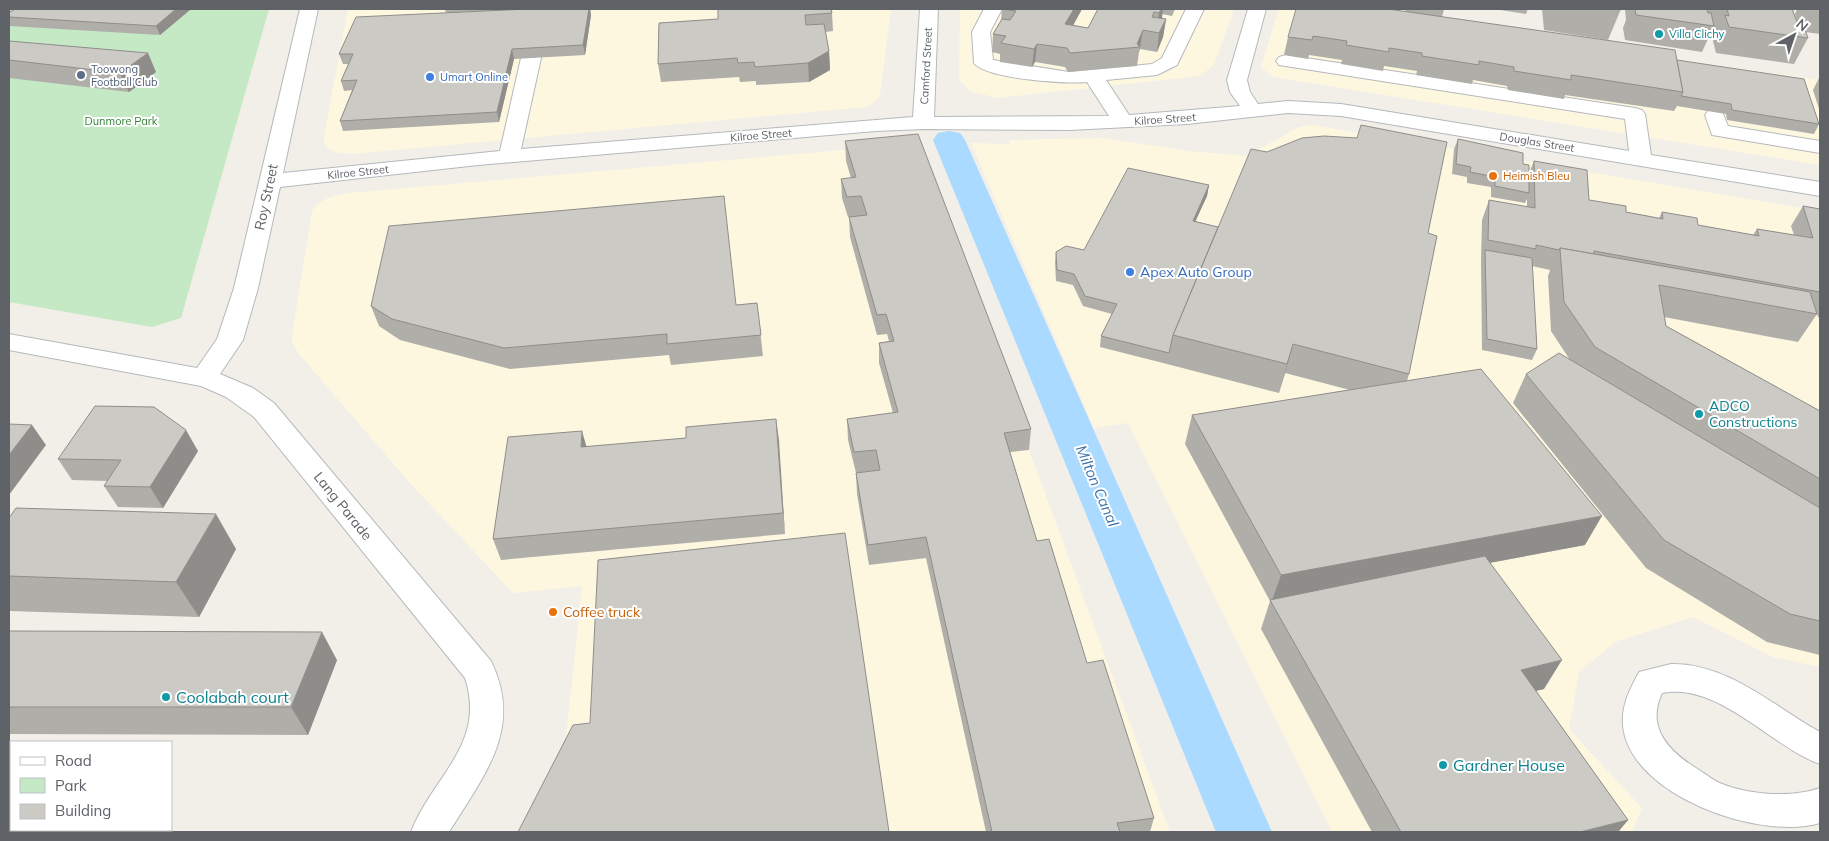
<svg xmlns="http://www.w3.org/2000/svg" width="1829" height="841" viewBox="0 0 1829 841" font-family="Mulish,sans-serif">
<rect width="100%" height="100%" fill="#f1efe8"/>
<g fill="#fef7e0">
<polygon points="348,9 891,9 880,95 877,100 866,107 352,154 335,152 325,146 324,136"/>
<polygon points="960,9 1234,9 1214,65 1200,76 997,98 970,91 959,80"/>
<polygon points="1279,9 1334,9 1820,80 1820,165 1273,77 1261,67"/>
<polygon points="1312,125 1820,211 1820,667 1773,657 1693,617 1615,642 1579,672 1569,729 1642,808 1632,832 1332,832 1128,423 1094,428 971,143 1010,144 1009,140 1103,138 1189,151 1247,156 1299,127"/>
<polygon points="913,144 1029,450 1170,832 530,832 563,766 582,586 513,593 410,483 299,354 292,342 293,329 312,211 317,204 330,197 348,193"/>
</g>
<polygon fill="#c5e8c5" points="9,9 269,9 181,318 152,327 9,302"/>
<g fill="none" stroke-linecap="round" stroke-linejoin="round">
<polygon fill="#aadaff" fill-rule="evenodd" points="949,131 960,133 965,140 1272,832 1216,832 933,140 938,133"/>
<g stroke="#b5b8bc" stroke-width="2">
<g id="minor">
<path d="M300,9H318L283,173L500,151L521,58L524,54H538L541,58L521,149L913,117L920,9H938L934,117L1109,116L1087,82C1066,84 986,79 974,63L972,32L984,9H1002L990,32L993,60L1069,72L1152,64L1162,58L1186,9H1204L1177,65L1157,75L1106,80L1129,115L1240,106L1230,92L1227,80L1248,9H1266L1247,80L1250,92L1258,104L1288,101L1341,104L1629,151L1625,119L1279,65L1276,61L1279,57L1286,55L1635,108L1642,110L1645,114L1651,155L1820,182V196L1341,116L1288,113L1187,124L1070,130L923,129L876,131L478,165L280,187L258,288L243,340L220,374L253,388L274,403L491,661C524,729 484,775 449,832H411C432,777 487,744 465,678L254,417L226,397L201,386L9,350V334L197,368L217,339L234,288Z"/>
<polygon points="1715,109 1722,111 1728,126 1820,141 1820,153 1712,135 1705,115 1708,111"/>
<path d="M1671,664C1728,663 1773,706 1820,732V764C1770,746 1719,682 1662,693C1645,729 1671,753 1699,770C1707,775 1714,781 1722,784C1750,795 1792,798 1820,788V823C1761,841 1630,796 1623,726C1621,706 1630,689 1639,672Z"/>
</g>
</g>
<use href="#minor" fill="#fff" fill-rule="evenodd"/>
</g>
<g fill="#afaea9">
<polygon points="191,9 160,35 10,26 9,24 9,13"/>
<polygon points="396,9 432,9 397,10"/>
<polygon points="445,9 590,9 591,15 585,55 514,59 499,122 343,131 340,121 352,90 344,91 341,81 348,64 343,64 339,54 446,13"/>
<polygon points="1002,9 1082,9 1073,25 1088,28 1098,9 1175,9 1172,16 1162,14 1162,18 1166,19 1163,37 1157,52 1140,49 1139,52 1137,66 1068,72 1065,67 1035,62 1032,67 1000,62 1000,54 992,52 993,34 1001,21"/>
<polygon points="1406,9 1444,9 1442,17 1677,60 1819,124 1814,134 1727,120 1726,114 1677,106 1674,111 1565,95 1564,99 1508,90 1507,86 1473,80 1472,84 1416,75 1417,71 1384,66 1383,71 1341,64 1342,60 1309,55 1308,59 1284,55 1288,37 1405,11"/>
<polygon points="1494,9 1528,9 1526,14"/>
<polygon points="1542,9 1621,9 1608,40 1544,30"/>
<polygon points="1625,9 1794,9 1793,10 1799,27 1795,14 1797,9 1820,9 1820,34 1805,32 1808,38 1794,64 1716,53 1713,41 1715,36 1713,28 1702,52 1625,40 1623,28 1626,20"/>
<polygon points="832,13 833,31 825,32 829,51 830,70 809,82 756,85 756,81 740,82 739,77 661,82 658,64 659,23"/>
<polygon points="9,41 156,72 129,92 9,78"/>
<polygon points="1820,76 1820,112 1813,90"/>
<polygon points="1458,139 1523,164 1529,173 1534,161 1589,200 1626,212 1659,218 1662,212 1698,225 1753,235 1757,229 1794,235 1791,226 1803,206 1820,209 1820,318 1818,317 1817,314 1798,342 1664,317 1666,326 1820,411 1820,655 1767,642 1646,568 1513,403 1526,374 1570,360 1551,331 1548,276 1550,270 1532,266 1537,349 1532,360 1482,350 1481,260 1482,220 1489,200 1527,207 1527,199 1525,203 1491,197 1491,187 1467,183 1467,177 1452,174 1454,149"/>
<polygon points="845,141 1031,429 1029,450 1010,452 1037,541 1087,663 1154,818 1150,832 986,832 926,558 869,565 857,494 856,473 848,440 847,419 893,413 879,363 879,343 889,341 887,334 877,335 850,237 849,217 858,216 848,217 842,198 841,179 851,178 846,161"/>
<polygon points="1209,185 1207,196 1195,221 1218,227 1428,233 1409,374 1407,381 1585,545 1490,563 1544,689 1536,691 1628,820 1618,832 1372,832 1261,629 1270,601 1185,444 1192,415 1350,390 1285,373 1279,393 1167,364 1168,362 1167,364 1100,347 1101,336 1112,314 1083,306 1073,285 1056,281 1055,262 1056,252 1084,250"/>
<polygon points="757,303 763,356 671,365 669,355 510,369 400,340 379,326 371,306 736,305"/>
<polygon points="776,419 785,534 501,560 493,539 586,447 686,438"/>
<polygon points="198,451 163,508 118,507 104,486 108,481 72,480 58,459"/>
<polygon points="9,518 236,549 199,617 9,611"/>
<polygon points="9,631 337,660 308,735 9,734"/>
</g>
<g fill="#8f8d8a">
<polygon points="176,9 191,9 160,35 156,26"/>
<polygon points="589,9 590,9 591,15 585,55 583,45"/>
<polygon points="1074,9 1082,9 1064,42 1065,24"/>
<polygon points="1161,9 1163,9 1162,19 1157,31 1159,13"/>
<polygon points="1166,19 1163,37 1157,52 1159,33"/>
<polygon points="1143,30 1140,49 1139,52 1140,47 1137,44"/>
<polygon points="1037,44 1035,62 1032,67 1034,49"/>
<polygon points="512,49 514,59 499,122 497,112"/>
<polygon points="829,51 830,70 809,82 808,63"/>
<polygon points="148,53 156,72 129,92 120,73"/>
<polygon points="1209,185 1207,196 1191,231 1193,221"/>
<polygon points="1293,344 1285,373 1279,393 1287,364"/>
<polygon points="776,419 779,440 785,534 783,513"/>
<polygon points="32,425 46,445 9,495 9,455"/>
<polygon points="186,430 198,451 163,508 150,487"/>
<polygon points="582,431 588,452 581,447"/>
<polygon points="216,514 236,549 199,617 176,582"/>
<polygon points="1602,516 1585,545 1271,603 1281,575"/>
<polygon points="322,632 337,660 308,735 291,707"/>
<polygon points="1562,660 1544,689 1504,698 1521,670"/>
<polygon points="9,784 11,787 11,814 9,818"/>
<polygon points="1628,820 1618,832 1580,832"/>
</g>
<g fill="#cccac5" stroke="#8f8d8a">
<polygon points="15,9 176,9 156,26 9,17 9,13"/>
<polygon points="528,9 589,9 583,45 512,49 497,112 340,121 357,80 341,81 353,54 339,54 356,17"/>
<polygon points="718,9 831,9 832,13 805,15 806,25 824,24 829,51 808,63 755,67 754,62 738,63 737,58 658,64 659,23 718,19"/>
<polygon points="1002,9 1074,9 1065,24 1088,28 1098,9 1161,9 1159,13 1154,12 1152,17 1166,19 1159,33 1143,30 1137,44 1140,47 1070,53 1067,48 1037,44 1034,49 1001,43 1006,36 993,34 1002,19 1010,20 1016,11"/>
<polygon points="1296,9 1388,9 1675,50 1683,92 1571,75 1571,80 1514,71 1514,67 1479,61 1479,65 1422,56 1422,53 1389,48 1389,52 1346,45 1347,41 1313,36 1312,40 1288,37"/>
<polygon points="1635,9 1707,9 1708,13 1711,13 1714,26 1636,15"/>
<polygon points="1727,9 1792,9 1799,27 1804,27 1808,38 1729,27 1725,15 1729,16"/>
<polygon points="9,41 148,53 120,73 9,60"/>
<polygon points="1677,60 1804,79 1819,124 1732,110 1731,104 1681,96 1683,92"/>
<polygon points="1361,125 1447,142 1428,233 1437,236 1409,374 1293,344 1287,364 1173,335 1251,149 1267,152 1302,138 1324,136 1357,138"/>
<polygon points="918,134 1031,429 1004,433 1037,541 1049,539 1087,663 1103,660 1154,818 1117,823 1120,832 992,832 926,537 868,545 856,473 880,470 876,450 854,452 847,419 898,412 879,343 894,341 886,314 877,315 849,217 867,215 861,196 847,197 841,179 856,177 845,141"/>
<polygon points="1458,139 1523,153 1523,164 1529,165 1529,193 1495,186 1495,177 1470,172 1471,167 1456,164"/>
<polygon points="1534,161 1587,170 1589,200 1626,206 1626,212 1663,219 1662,212 1697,218 1698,225 1759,236 1757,229 1813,238 1803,206 1820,209 1820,292 1594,251 1594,254 1560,248 1559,250 1536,245 1536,249 1488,240 1489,200 1535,208"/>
<polygon points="1128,168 1209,185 1193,221 1218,227 1173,335 1169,353 1101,336 1117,304 1085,296 1074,274 1057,270 1056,252 1066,246 1084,250"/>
<polygon points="724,196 736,305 757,303 761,335 667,344 667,334 504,348 392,319 371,306 389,226"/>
<polygon points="1560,248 1810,292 1817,314 1659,285 1666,326 1820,411 1820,479 1595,347 1564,302"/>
<polygon points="1485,250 1532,258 1537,349 1487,339"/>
<polygon points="1559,353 1820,508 1820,621 1790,614 1664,540 1526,374"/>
<polygon points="1481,369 1602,516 1281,575 1192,415"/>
<polygon points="95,406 154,407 186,430 150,487 104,486 121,460 58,459"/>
<polygon points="776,419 783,513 493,539 508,437 582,431 581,447 686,438 686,427"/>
<polygon points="9,424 32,425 9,455"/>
<polygon points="16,508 216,514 176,582 9,576 9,518"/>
<polygon points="845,533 889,832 518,832 573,725 590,723 598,560"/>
<polygon points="1485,556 1562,660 1521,670 1628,820 1580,832 1401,832 1270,600"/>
<polygon points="9,631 322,632 291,707 9,707"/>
</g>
<g fill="#0f9aa8" stroke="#fff" stroke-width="2">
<circle cx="1659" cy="34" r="5"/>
<circle cx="1699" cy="414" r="5"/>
<circle cx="166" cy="697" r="5"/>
<circle cx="1443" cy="765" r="5"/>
</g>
<circle fill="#5c6f8a" stroke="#fff" stroke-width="2" cx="81" cy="75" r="5"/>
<g fill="#3f7fe0" stroke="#fff" stroke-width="2">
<circle cx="430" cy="77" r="5"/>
<circle cx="1130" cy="272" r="5"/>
</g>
<g fill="#e8710a" stroke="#fff" stroke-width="2">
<circle cx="1493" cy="176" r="5"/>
<circle cx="553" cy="612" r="5"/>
</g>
<g text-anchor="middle" stroke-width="4" stroke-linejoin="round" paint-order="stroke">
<g font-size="11" fill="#0d838f" stroke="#fff" text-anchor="start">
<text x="1669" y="38">Villa Clichy</text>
</g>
<g font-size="11" fill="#5f6368" stroke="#fff">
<text transform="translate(926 66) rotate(-87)" y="4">Camford Street</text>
<text transform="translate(1165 119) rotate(-4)" y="4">Kilroe Street</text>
<text transform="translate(761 135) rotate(-5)" y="4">Kilroe Street</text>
<text transform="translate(1537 142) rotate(9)" y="4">Douglas Street</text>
<text transform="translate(358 172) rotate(-6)" y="4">Kilroe Street</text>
</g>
<g font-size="11" fill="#4e5e75" stroke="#fff" text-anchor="start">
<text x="91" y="73">Toowong<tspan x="91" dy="13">Football Club</tspan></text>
</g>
<g font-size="11" fill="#366cbe" stroke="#fff" text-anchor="start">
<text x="440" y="81">Umart Online</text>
</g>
<g font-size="11" fill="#348238" stroke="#fff">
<text x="121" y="125">Dunmore Park</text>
</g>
<g font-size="11" fill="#c56008" stroke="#fff" text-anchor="start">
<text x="1503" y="180">Heimish Bleu</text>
</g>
<g font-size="14" fill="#5f6368" stroke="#fff">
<text transform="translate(266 197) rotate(-78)" y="5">Roy Street</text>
<text transform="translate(343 506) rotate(51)" y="5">Lang Parade</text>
</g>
<g font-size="14" fill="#366cbe" stroke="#fff" text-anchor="start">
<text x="1140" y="277">Apex Auto Group</text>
</g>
<g font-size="14" fill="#0d838f" stroke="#fff" text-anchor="start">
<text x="1709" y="411">ADCO<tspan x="1709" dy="16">Constructions</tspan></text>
</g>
<g font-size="14" fill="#c56008" stroke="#fff" text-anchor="start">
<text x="563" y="617">Coffee truck</text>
</g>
<g font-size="15" font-style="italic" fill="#4174aa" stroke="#fff">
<text transform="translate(1097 486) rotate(67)" y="5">Milton Canal</text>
</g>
<g font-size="16" fill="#0d838f" stroke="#fff" text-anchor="start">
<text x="176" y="703">Coolabah court</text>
<text x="1453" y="771">Gardner House</text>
</g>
</g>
<rect width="1829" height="841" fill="none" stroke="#5f6368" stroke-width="20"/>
<rect x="10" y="741" width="162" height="90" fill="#ffffff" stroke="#bfc1c3"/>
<rect x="20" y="757" width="25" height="8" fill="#ffffff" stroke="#bfc1c3"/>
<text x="55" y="766" font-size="15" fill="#5f6368">Road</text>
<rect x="20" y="778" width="25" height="15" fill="#c5e8c5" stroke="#bfc1c3"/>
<text x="55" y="791" font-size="15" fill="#5f6368">Park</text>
<rect x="20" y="804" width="25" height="15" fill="#cccac5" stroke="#bfc1c3"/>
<text x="55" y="816" font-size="15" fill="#5f6368">Building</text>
<g transform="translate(1794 35) rotate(40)" stroke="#ffffff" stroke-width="4" paint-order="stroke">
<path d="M0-4L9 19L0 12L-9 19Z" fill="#5f6368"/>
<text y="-8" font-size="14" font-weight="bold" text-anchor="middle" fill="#5f6368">N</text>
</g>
</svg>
